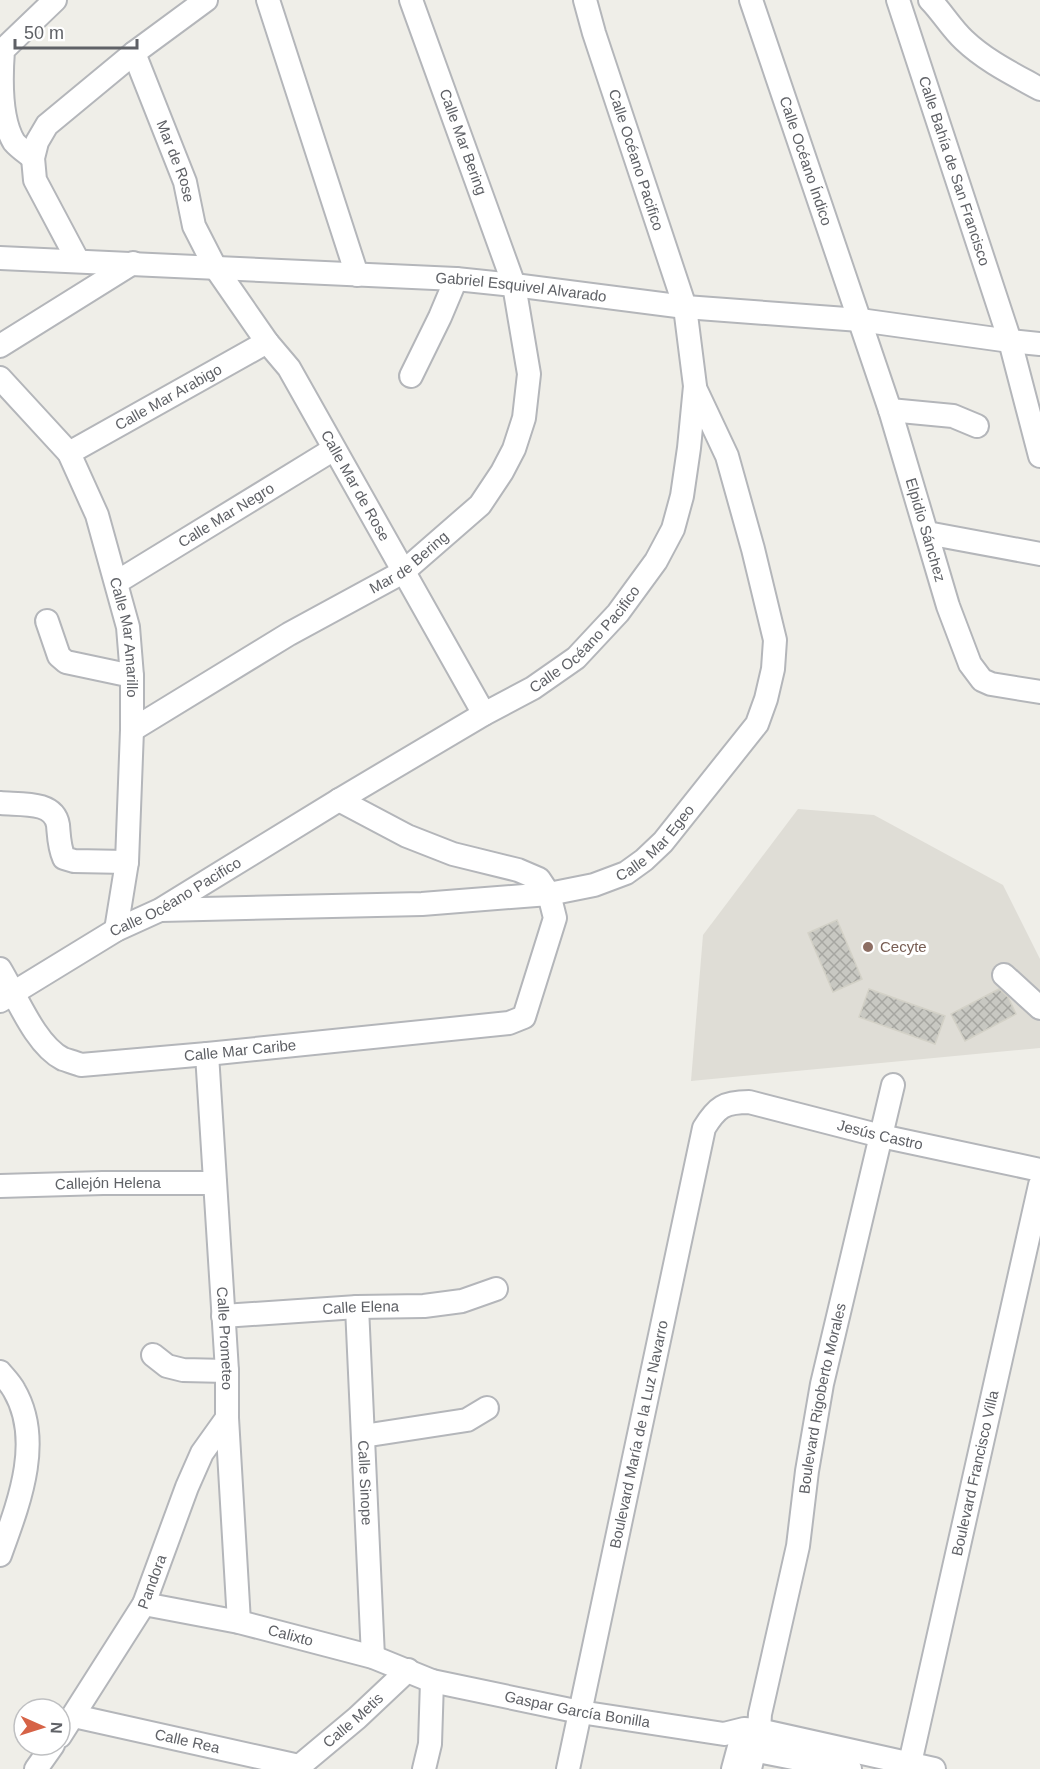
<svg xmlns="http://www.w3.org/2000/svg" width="1040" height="1769" viewBox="0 0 1040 1769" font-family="Arial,sans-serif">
<defs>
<pattern id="building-cross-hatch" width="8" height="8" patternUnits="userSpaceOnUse" patternTransform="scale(1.5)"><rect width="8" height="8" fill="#c8c8c2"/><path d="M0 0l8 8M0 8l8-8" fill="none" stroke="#a6a6a1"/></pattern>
</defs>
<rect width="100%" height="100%" fill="#efeee8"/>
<polygon fill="#dfddd6" points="798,809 874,815 1003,885 1040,959 1040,1048 691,1081 703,935"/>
<g fill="url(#building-cross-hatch)" stroke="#d3d1c7" stroke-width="1.5">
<polygon points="837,920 862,979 833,992 808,933"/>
<polygon points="869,989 945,1016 935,1044 859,1017"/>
<polygon points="999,989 1008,997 1016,1014 965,1041 951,1014"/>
</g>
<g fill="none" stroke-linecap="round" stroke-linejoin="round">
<g stroke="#b4b6ba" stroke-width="26">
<g id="minor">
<polyline points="268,0 357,275"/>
<path id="s1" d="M751,0L890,410L948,606L970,664L982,680L991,684L1040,692"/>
<path id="s2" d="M898,0L1010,341L1040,456"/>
<path d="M930,0C942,12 951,28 964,40C986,61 1013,74 1040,89"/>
<path id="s3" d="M134,53L185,182L194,226L215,267L267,342L289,368L484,714"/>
<path d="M33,158C27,153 19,148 14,142C0,119 1,77 3,50L55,0"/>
<path id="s4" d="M0,258L456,279L514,285L685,307L860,320L1010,341L1040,344"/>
<polyline points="78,261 35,180 33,158 37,142 47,125 134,53 206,0"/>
<polyline points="0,346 133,263"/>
<polyline points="411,376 440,317 456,279"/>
<path id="s5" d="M0,378L69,453L97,515L128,627L132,676V730L127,862L116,930"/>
<polyline points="890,410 953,416 977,426"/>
<path id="s6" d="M69,453L267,342"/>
<polyline points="927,533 1040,554"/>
<path id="s7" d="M117,582L334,449"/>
<polyline points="47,621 59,656 66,662 132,676"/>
<path id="s8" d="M132,730L289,634L403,572L480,505L502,472L514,449L524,418L529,374L514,285L411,0"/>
<path d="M0,803C19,805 54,800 58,825C59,836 59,847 64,858L74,861L127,862"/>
<path id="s9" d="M161,910L422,904L549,894L594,885L626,873L644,860L663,842L757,724L766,699L773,669L775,640L753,549L727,456L695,388"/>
<path id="s10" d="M0,969C16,995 35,1045 63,1059C69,1061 76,1063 81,1065L207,1054L509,1023L524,1017L555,918L549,894L539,879L518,870L453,854L407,836L339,800"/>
<polyline points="1004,975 1040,1008"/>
<path id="s11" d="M0,1001L116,930L160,910L339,800L484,714L533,688L576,658L618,613L656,561L673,529L682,496L689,448L695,386L685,307L594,33L585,0"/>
<path id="s12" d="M207,1054L227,1371V1418L239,1622"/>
<path id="s13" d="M0,1186L103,1183H215"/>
<path id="s14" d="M357,1307L373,1657"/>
<path id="s15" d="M223,1316L357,1307L424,1306L462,1301L496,1289"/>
<polyline points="153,1355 167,1366 183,1370 227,1371"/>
<path d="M0,1372C5,1378 11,1384 14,1390C44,1441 18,1505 0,1555"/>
<polyline points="363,1436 467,1420 487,1408"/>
<path id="s16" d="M144,1604L239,1622L373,1657L432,1681L580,1712L724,1734L744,1729L759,1730L934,1769"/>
<path id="s17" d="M74,1716L299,1766"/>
<path id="s18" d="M60,1736L144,1604L187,1487L202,1453L227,1418"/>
<polyline points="742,1748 850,1769"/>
<path id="s19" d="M910,1763L1040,1185"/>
<polyline points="36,1769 53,1745"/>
<path id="s20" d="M296,1769L357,1718L408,1670"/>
<polyline points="424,1769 430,1744 432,1681"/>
<path id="s21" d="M568,1769L704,1128C717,1107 724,1102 749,1102L881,1136L1040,1170"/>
<polyline points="733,1769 743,1732"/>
<path id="s22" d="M750,1769L759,1730L760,1714L798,1546L807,1471L822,1384L893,1085"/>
</g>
</g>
<use href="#minor" stroke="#fff" stroke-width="22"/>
</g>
<circle fill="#8d6e63" stroke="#fff" stroke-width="2" cx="868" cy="947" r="6"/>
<g text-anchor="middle" stroke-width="6" stroke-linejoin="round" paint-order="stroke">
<g font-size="15" fill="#5f6166" stroke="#fff">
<text transform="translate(463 142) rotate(70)" y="5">Calle Mar Bering</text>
<text transform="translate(636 160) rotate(72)" y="5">Calle Océano Pacifico</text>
<text dy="5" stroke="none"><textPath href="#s1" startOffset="170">Calle Océano Índico</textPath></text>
<text dy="5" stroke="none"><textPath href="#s3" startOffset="116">Mar de Rose</textPath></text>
<text dy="5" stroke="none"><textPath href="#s2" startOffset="180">Calle Bahía de San Francisco</textPath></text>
<text dy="5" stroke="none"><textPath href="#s4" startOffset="522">Gabriel Esquivel Alvarado</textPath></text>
<text dy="5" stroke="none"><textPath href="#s6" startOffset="114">Calle Mar Arabigo</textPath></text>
<text dy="5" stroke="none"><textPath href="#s3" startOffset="490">Calle Mar de Rose</textPath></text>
<text dy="5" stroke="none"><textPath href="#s7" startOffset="128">Calle Mar Negro</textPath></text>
<text dy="5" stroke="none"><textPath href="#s1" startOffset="558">Elpidio Sánchez</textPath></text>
<text dy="5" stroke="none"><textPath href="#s8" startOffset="324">Mar de Bering</textPath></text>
<text dy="5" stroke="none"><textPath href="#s5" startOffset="296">Calle Mar Amarillo</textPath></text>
<text dy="5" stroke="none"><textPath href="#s11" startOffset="690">Calle Océano Pacifico</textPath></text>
<text dy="5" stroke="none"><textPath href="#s9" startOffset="510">Calle Mar Egeo</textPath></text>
<text dy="5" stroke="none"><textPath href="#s11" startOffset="204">Calle Océano Pacifico</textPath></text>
<text dy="5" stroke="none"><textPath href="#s10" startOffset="290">Calle Mar Caribe</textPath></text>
<text dy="5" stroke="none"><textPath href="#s21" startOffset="846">Jesús Castro</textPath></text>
<text dy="5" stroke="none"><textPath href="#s13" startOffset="108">Callejón Helena</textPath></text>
<text dy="5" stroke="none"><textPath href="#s15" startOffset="138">Calle Elena</textPath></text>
<text dy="5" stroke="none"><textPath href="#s12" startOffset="285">Calle Prometeo</textPath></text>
<text dy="5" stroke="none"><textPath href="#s22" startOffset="378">Boulevard Rigoberto Morales</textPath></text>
<text dy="5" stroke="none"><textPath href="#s21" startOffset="342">Boulevard María de la Luz Navarro</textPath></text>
<text dy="5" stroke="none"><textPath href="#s19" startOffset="297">Boulevard Francisco Villa</textPath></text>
<text dy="5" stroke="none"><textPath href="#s14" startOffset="176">Calle Sinope</textPath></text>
<text dy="5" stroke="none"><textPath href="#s18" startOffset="180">Pandora</textPath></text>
<text dy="5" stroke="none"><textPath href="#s16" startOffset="150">Calixto</textPath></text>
<text dy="5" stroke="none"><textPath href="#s16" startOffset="447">Gaspar García Bonilla</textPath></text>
<text dy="5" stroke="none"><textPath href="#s20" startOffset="75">Calle Metis</textPath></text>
<text dy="5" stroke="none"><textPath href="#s17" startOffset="116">Calle Rea</textPath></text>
</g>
<g font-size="15" fill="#785e54" stroke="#fff" text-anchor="start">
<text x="880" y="952">Cecyte</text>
</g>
</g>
<g transform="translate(42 1727) rotate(93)"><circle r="28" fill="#ffffff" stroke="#bfc0c2" stroke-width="1.5"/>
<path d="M0-4.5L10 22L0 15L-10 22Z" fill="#d66347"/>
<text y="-9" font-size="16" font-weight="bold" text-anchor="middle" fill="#5f6166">N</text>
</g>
<path d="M15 39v9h122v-9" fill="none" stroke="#5f6166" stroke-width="3"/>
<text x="24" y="39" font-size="18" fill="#5f6166" stroke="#ffffff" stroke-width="4.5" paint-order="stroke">50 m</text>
</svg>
